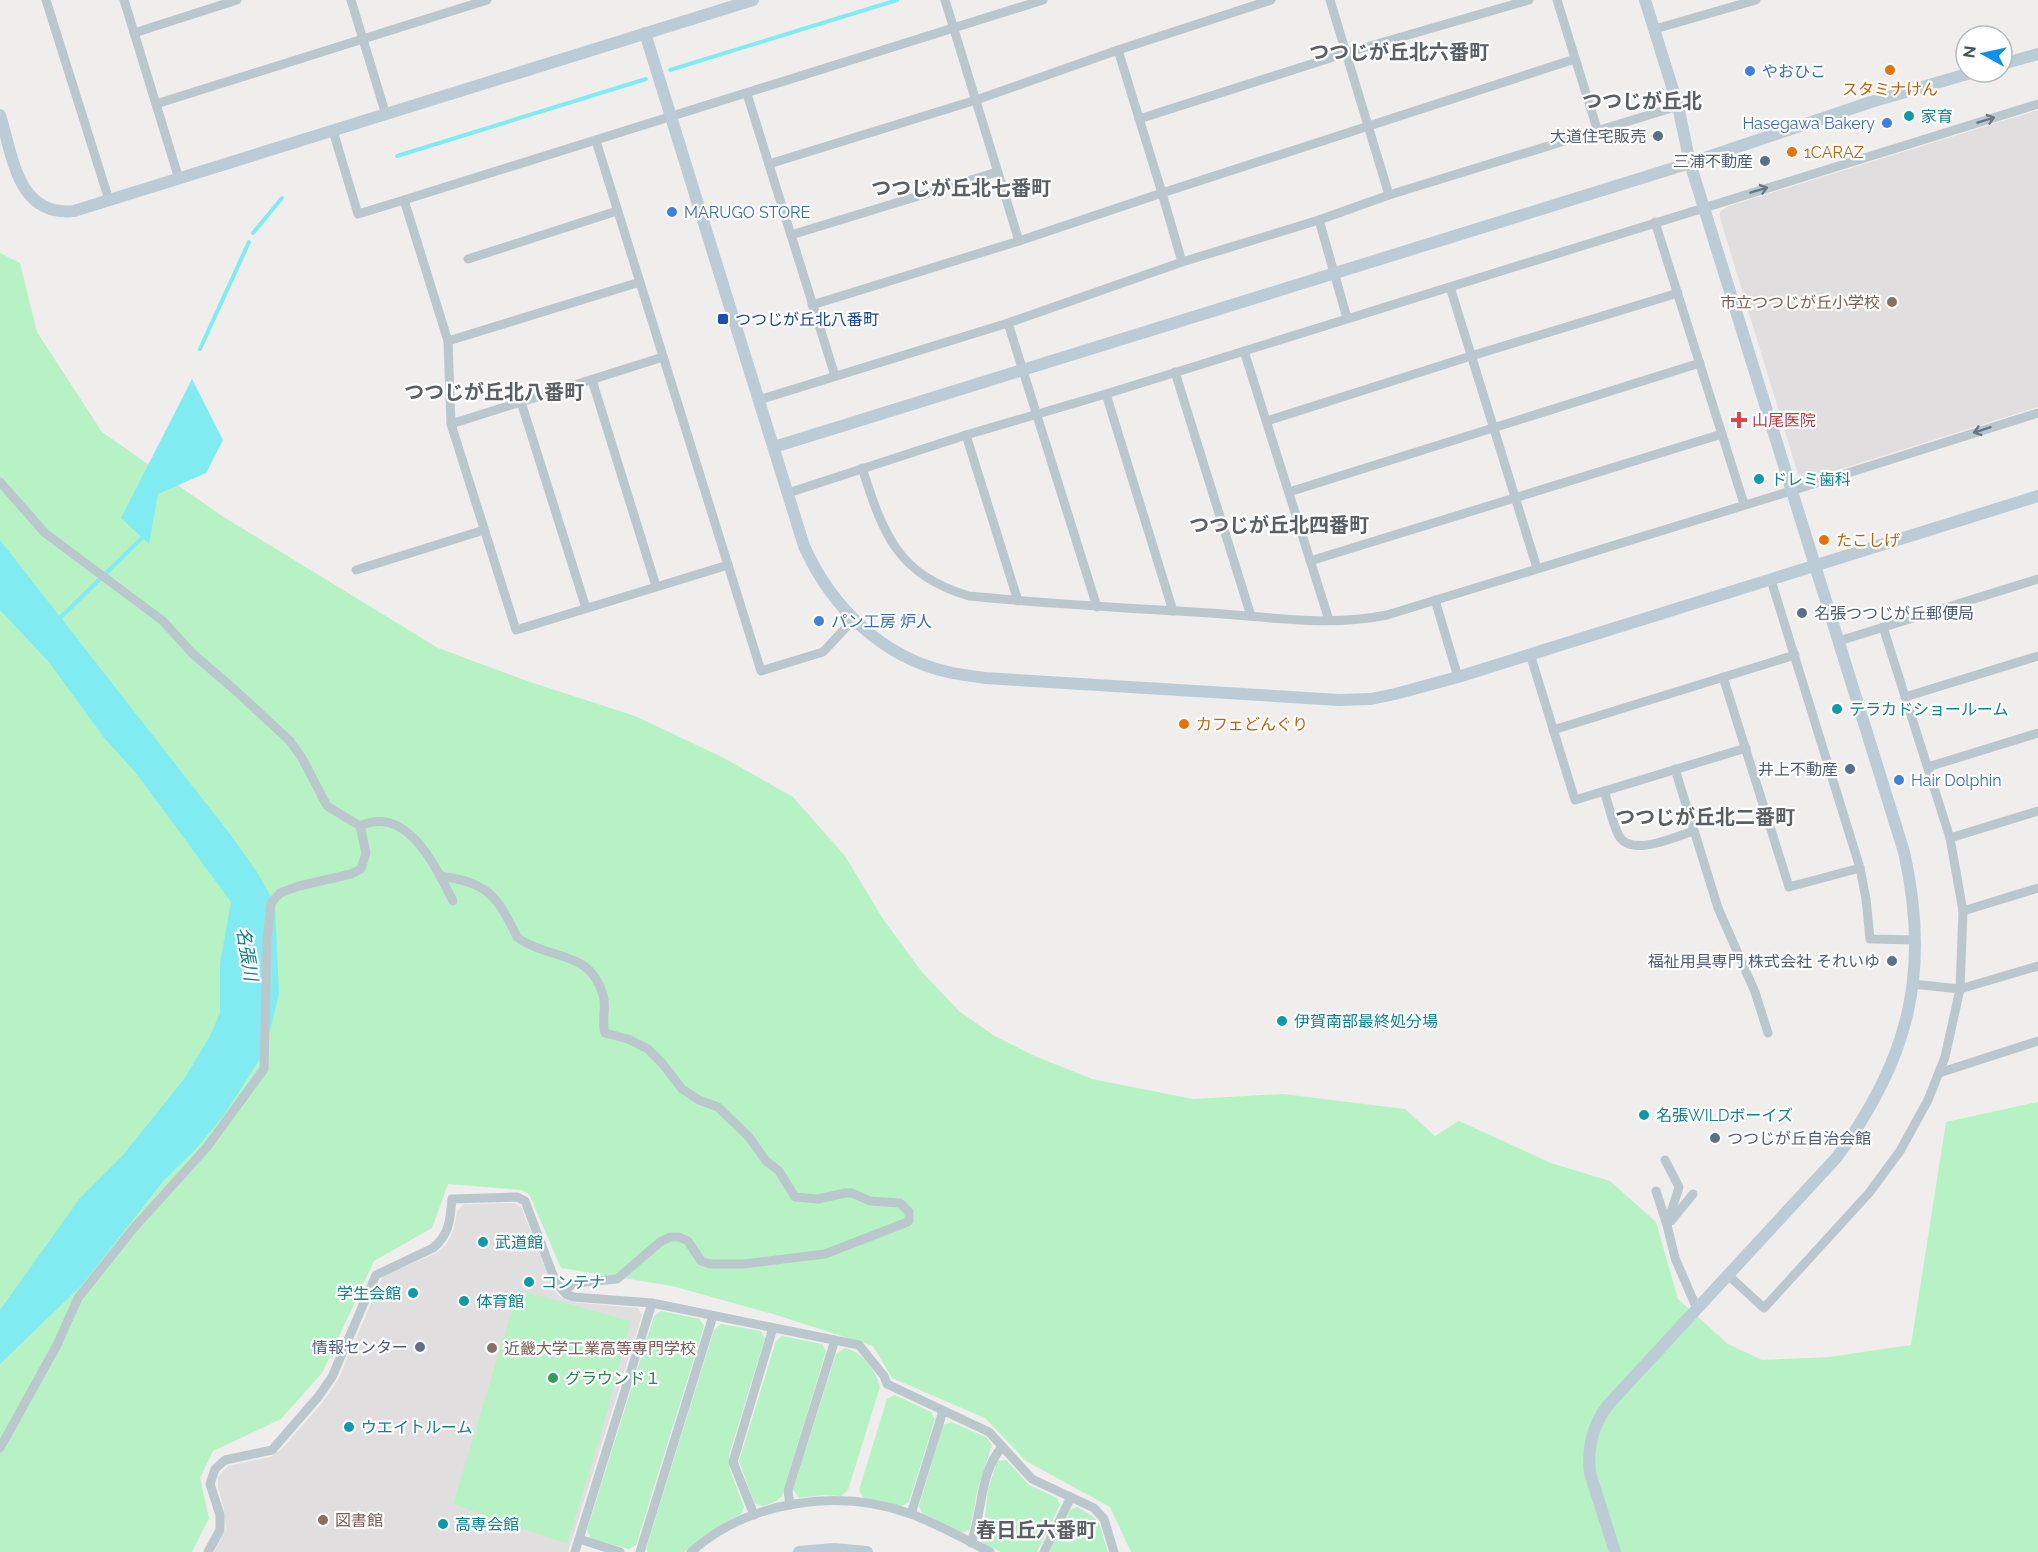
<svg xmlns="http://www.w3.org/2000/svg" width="2038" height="1552" viewBox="0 0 2038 1552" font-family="Raleway,'Noto Sans JP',sans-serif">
<rect width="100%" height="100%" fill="#f0eded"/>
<g fill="#e1dedf">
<polygon points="2038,110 2038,407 1809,479 1801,478 1798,474 1720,218 1720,212 1726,207"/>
<polygon points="514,1203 521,1207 554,1290 559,1296 571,1302 638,1308 642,1315 568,1552 214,1552 226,1529 223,1504 218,1487 218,1477 228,1466 270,1457 281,1450 322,1403 338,1380 383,1276 436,1253 446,1245 454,1229 457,1211 464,1204"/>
</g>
<g fill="#b7f2c4">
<polygon points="0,253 20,263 37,332 102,432 222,516 438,648 527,681 635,716 724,758 793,797 845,856 883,919 922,972 959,1011 993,1035 1032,1055 1092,1079 1193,1099 1283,1094 1405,1109 1435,1136 1459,1121 1551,1163 1610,1181 1656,1222 1678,1299 1728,1344 1762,1360 1829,1357 1911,1345 1946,1122 2038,1102 2038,1552 1131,1552 1110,1507 1026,1461 985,1418 892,1378 873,1346 773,1314 672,1286 561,1268 529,1194 521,1190 448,1184 432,1228 374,1261 322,1373 281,1419 213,1451 200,1478 209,1518 192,1552 0,1552"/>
<polygon points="518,1290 631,1321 601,1434 567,1544 453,1504"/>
<polygon points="661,1311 700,1319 704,1326 636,1545 629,1549 591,1539 587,1530 654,1316"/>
<polygon points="721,1324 761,1331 765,1338 729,1455 730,1470 744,1507 741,1514 703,1536 684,1552 648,1552 646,1549 714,1330"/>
<polygon points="782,1336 822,1344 826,1351 782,1496 775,1502 763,1506 754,1503 739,1461 776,1341"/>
<path d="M845,1348C861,1351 877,1371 880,1387L848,1490L841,1496L823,1495L799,1498L793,1490L836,1354Z"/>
<polygon points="895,1395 931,1412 935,1419 909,1502 902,1506 863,1498 859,1490 887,1399"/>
<polygon points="951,1422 986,1437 992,1445 977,1491 970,1530 962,1533 922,1513 919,1506 943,1425"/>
<polygon points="1006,1460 1029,1485 1057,1498 1060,1505 1037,1552 1001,1552 982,1543 979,1535 985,1517 988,1490 997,1461"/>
<path d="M1077,1507C1105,1521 1099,1526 1108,1552H1049L1070,1510Z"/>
</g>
<g fill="#80ecf2">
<polygon points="192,379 223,440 206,473 158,494 149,544 121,518"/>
<polygon points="0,540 230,834 257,872 275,904 279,994 271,1027 260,1059 224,1115 195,1150 164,1180 82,1285 0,1364 0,1310 80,1198 123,1155 184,1079 209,1038 220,1013 220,963 231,902 136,773 105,739 48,661 0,610"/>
</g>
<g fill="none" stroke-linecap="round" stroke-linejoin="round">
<g stroke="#80ecf2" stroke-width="4">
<polyline points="670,70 897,0"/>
<polyline points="397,156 646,79"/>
<polyline points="253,233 282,198"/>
<polyline points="200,349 249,242"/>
<polyline points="59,619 142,538"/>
</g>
<g stroke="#bac8ce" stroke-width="9">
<polyline points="46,0 109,200"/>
<polyline points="124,0 179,179"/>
<polyline points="351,0 386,115"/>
<polyline points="1330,0 1389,195"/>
<polyline points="1557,0 1598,132"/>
<polyline points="1655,29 1756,0"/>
<polyline points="134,33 237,0"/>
<polyline points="1118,50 1271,0"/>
<polyline points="747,94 835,376"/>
<polyline points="156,104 487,0"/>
<polyline points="1139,119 1346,53 1529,0"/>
<polyline points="333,131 358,214 404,200"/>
<polyline points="596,141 761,671 823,652 853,620"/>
<path d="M769,164L976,100L1118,50L1162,193L1019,241C994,161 970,80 945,0"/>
<polyline points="1319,220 1347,318"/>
<polyline points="1655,222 1744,504"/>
<polyline points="791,235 997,172"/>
<polyline points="468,259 617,211"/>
<polyline points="1182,262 1162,193 1575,59"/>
<polyline points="1450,287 1537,568"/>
<polyline points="812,305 1019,241"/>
<polyline points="1008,323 1097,607"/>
<polyline points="448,341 640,282"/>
<polyline points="1244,351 1329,620"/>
<polyline points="1175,372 1251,616"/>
<polyline points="592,380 656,586"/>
<polyline points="1106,394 1173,611"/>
<polyline points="759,400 1008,323 1182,262 1319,220 1389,195 1678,106"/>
<polyline points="521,402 586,608"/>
<polyline points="1267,421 1471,356 1678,293"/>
<polyline points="451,424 663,357"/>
<polyline points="966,435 1018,601"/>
<path d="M862,468C883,533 897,575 969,596C1049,604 1129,608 1210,613C1269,617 1329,627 1387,615L1791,491L2038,413"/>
<polyline points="0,482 45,533 163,621 192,653 236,691 290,741 302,758 327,806 360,826 366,853 361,869 351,874 299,886 280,893 271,903 267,940 264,1069 207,1147 132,1230 78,1298 57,1345 0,1448"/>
<polyline points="1289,492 1700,363"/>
<polyline points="788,493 966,435 1106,394 2038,104"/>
<polyline points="1310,561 1722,434"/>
<polyline points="728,565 516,630 451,424 448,341 404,200 1043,0"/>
<polyline points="356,570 484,530"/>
<polyline points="1771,580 1860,868 1866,899 1870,939 1916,940"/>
<polyline points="1435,600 1458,677"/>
<polyline points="1839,641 2038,579"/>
<polyline points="1530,654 1575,800 1746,748"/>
<polyline points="1723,677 1789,887 1860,868"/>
<polyline points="1905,697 2038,656"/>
<polyline points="1553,730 1795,655"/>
<polyline points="1928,767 2038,733"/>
<polyline points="1675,769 1718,908 1755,992 1768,1033"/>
<path d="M1604,791C1609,805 1612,823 1619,836C1632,858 1676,836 1694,831"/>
<path d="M360,826C408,804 436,868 453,901"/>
<polyline points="1950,838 2038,811"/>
<path d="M440,876C487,882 497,895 517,937L521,940C553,960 591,951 603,995C607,1007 601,1021 605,1033L628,1039L648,1049L662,1063L682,1089L699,1100L718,1107L749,1137L766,1161L779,1171L795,1197L818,1199L845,1193H852L870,1201L900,1203L909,1212V1221L905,1223L825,1254L744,1264H710L701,1261L688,1241L679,1237H670L660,1242L617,1279L574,1283L564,1291"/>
<polyline points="1963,911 2038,888"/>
<polyline points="1912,984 1960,989 2038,966"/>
<polyline points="1939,1073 2038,1041"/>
<polyline points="1665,1160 1679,1187 1667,1225"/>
<polyline points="1656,1191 1667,1225 1675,1258 1697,1309"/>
<polyline points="1671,1221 1693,1194"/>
<polyline points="1729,1276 1764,1308 1869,1193 1900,1151 1928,1100 1945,1057 1960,989 1963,911 1950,838 1883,627"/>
<polyline points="790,1505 788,1491 835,1340"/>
<polyline points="911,1514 943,1411"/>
<polyline points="754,1515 733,1462 773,1328"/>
<polyline points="579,1539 620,1552"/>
<path d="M971,1543C983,1511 979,1473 1002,1447"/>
<path d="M208,1552L220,1530V1515L210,1484L215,1469L225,1460L272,1450L318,1397L332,1377L376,1275L433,1248C450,1234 450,1219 452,1199L517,1197L525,1201L556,1283L566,1294L573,1297L652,1303L859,1345L884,1376L887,1384L989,1432L1032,1479L1094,1508L1104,1519L1114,1552"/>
<polyline points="575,1552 652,1303"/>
<polyline points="640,1552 713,1316"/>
<path d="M691,1552C749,1500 839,1488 911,1514C938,1524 964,1539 990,1552"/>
<polyline points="1044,1552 1071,1497"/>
</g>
<g stroke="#bcccd6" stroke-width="12">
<path d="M645,33L804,546C831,606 881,657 948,672C960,675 973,676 985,678L1339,700L1371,699L1395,694L1458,677L2038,496"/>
<polyline points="2002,64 2038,54"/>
<path d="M0,115C13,156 17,217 74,211L753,0"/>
<polyline points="774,447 1690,163 1871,102 1974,72"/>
<polyline points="799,1552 834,1549 867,1552"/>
<path d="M1615,1552L1590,1473C1587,1448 1592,1426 1608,1405L1837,1157C1909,1059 1931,972 1904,852L1690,163L1678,106L1645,0"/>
</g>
</g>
<defs><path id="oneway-shaft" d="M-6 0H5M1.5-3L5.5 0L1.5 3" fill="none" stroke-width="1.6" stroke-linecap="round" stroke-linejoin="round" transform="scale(1.5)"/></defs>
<g stroke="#67777e">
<use href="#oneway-shaft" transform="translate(1986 120) rotate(-17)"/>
<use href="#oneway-shaft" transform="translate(1759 190) rotate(-17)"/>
<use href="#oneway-shaft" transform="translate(1982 430) rotate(162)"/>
</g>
<g fill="#e8710a" stroke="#fff" stroke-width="2">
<circle cx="1890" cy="70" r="6"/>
<circle cx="1792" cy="152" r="6"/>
<circle cx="1824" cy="540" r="6"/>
<circle cx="1184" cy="724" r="6"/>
</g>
<g fill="#3f7fe0" stroke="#fff" stroke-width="2">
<circle cx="1750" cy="71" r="6"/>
<circle cx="1887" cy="123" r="6"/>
<circle cx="672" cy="212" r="6"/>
<circle cx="819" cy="621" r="6"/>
<circle cx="1899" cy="780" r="6"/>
</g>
<g fill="#0f9aa8" stroke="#fff" stroke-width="2">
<circle cx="1909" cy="116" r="6"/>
<circle cx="1759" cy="479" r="6"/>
<circle cx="1837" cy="709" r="6"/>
<circle cx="1282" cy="1021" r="6"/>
<circle cx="1644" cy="1115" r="6"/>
<circle cx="483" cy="1242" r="6"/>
<circle cx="529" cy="1282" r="6"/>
<circle cx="413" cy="1293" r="6"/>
<circle cx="464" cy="1301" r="6"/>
<circle cx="349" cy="1427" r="6"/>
<circle cx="443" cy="1524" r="6"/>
</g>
<g fill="#5c6f8a" stroke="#fff" stroke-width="2">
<circle cx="1658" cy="136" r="6"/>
<circle cx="1765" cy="161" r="6"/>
<circle cx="1802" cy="613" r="6"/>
<circle cx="1850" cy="769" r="6"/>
<circle cx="1892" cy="961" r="6"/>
<circle cx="1715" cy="1138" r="6"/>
<circle cx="420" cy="1347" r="6"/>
</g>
<g fill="#8d6e63" stroke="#fff" stroke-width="2">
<circle cx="1892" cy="302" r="6"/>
<circle cx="492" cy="1348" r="6"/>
<circle cx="323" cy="1520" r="6"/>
</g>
<rect fill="#1a4fb4" stroke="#fff" stroke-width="2" x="717" y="313" width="12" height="12" rx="3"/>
<path fill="#e0444e" stroke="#fff" stroke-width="2" d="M1736 411h6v6h6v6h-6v6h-6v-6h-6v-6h6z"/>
<circle fill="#2e9e5b" stroke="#fff" stroke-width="2" cx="553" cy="1378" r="6"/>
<g text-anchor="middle" stroke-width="4.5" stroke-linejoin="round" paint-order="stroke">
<g font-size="16" fill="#366cbe" stroke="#fff" text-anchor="start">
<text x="1762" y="77">やおひこ</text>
<text x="1875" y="129" text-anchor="end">Hasegawa Bakery</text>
<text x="684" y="218">MARUGO STORE</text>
<text x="831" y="627">パン工房 炉人</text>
<text x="1911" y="786">Hair Dolphin</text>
</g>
<g font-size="16" fill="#c56008" stroke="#fff" text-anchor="start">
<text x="1890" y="95" text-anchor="middle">スタミナけん</text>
<text x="1804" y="158">1CARAZ</text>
<text x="1836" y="546">たこしげ</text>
<text x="1196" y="730">カフェどんぐり</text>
</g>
<g font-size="16" fill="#0d838f" stroke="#fff" text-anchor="start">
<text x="1921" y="122">家育</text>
<text x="1771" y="485">ドレミ歯科</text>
<text x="1849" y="715">テラカドショールーム</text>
<text x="1294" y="1027">伊賀南部最終処分場</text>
<text x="1656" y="1121">名張WILDボーイズ</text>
<text x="495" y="1248">武道館</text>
<text x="541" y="1288">コンテナ</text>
<text x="401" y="1299" text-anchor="end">学生会館</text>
<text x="476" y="1307">体育館</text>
<text x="361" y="1433">ウエイトルーム</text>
<text x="455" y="1530">高専会館</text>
</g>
<g font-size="16" fill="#4e5e75" stroke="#fff" text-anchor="end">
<text x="1646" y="142">大道住宅販売</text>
<text x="1753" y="167">三浦不動産</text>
<text x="1814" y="619" text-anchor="start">名張つつじが丘郵便局</text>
<text x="1838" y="775">井上不動産</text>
<text x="1880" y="967">福祉用具専門 株式会社 それいゆ</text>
<text x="1727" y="1144" text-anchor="start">つつじが丘自治会館</text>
<text x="408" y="1353">情報センター</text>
</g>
<g font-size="16" fill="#785e54" stroke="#fff" text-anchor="start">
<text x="1880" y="308" text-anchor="end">市立つつじが丘小学校</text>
<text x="504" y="1354">近畿大学工業高等専門学校</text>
<text x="335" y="1526">図書館</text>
</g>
<g font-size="16" fill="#164399" stroke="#fff" text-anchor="start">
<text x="735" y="325">つつじが丘北八番町</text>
</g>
<g font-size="16" fill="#be3a42" stroke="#fff" text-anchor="start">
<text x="1752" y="426">山尾医院</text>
</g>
<g font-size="16" fill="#27864d" stroke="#fff" text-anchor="start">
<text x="565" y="1384">グラウンド１</text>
</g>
<g font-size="18" font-style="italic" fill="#058289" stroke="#fff">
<text transform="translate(247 954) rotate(81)" y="6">名張川</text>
</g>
<g font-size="20" font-weight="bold" fill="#595f63" stroke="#fff">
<text x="1399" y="59">つつじが丘北六番町</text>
<text x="1642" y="108">つつじが丘北</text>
<text x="961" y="195">つつじが丘北七番町</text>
<text x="494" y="399">つつじが丘北八番町</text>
<text x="1279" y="532">つつじが丘北四番町</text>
<text x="1705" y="824">つつじが丘北二番町</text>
<text x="1036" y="1537">春日丘六番町</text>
</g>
</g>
<g transform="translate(1984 54) rotate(278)"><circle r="28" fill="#ffffff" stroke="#b4bbbe" stroke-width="1.5"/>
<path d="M0-4.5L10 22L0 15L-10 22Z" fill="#0b90ec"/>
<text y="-9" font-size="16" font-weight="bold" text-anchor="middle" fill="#44545c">N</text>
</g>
</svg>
